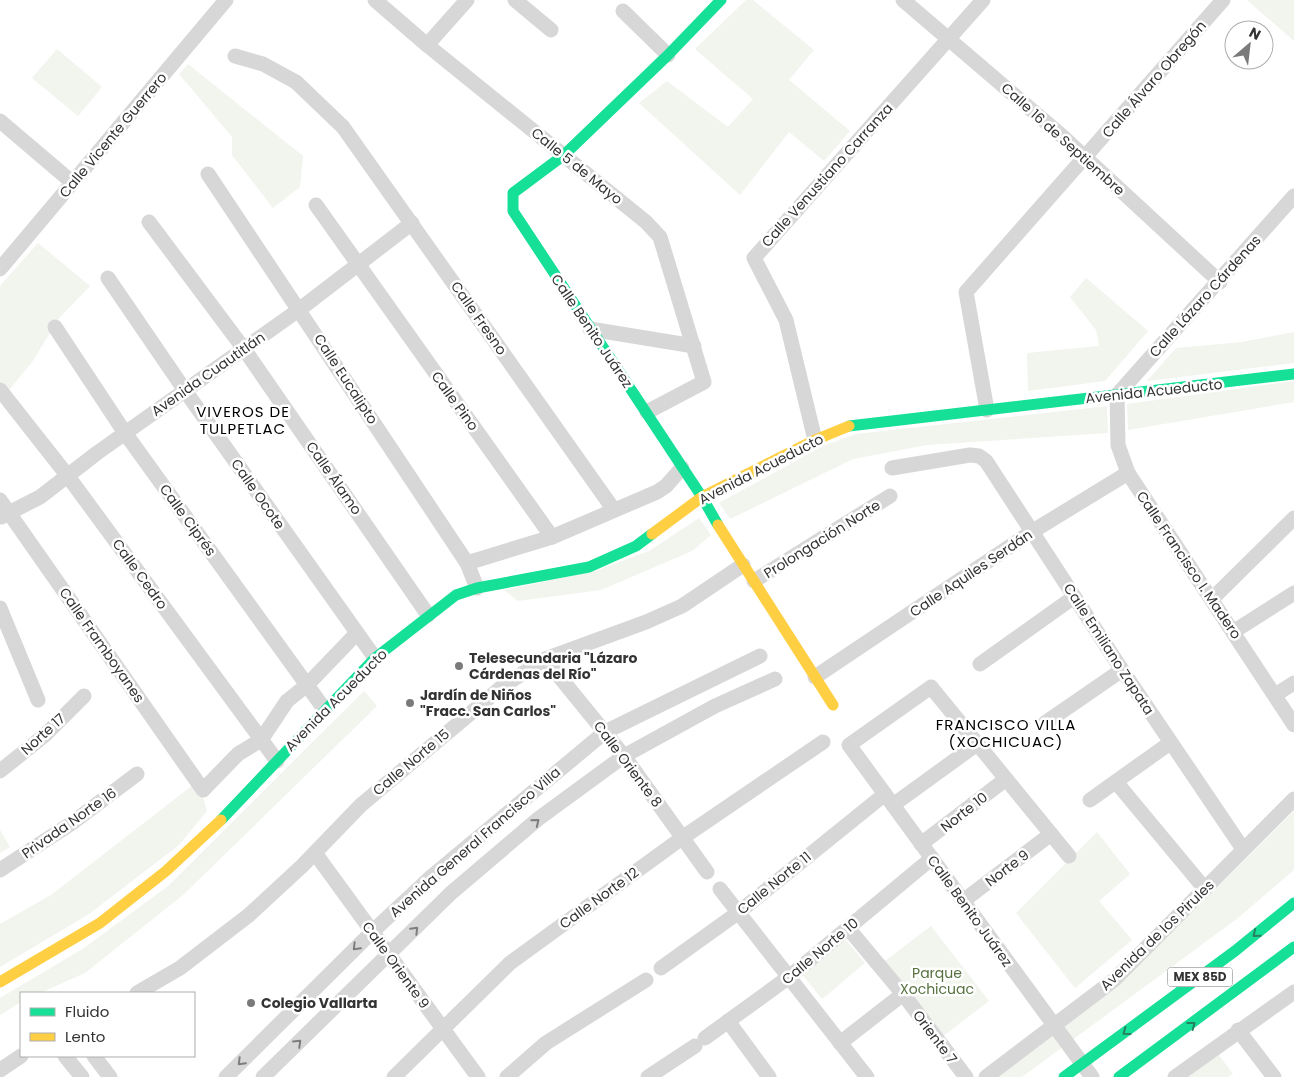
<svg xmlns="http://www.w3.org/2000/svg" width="1294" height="1077" viewBox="0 0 1294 1077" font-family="Poppins,sans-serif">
<rect width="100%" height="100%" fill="#fff"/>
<g fill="#f1f5ed">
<polygon points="746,0 753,0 814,50 789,80 850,131 824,161 789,132 740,195 639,103 667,81 728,127 753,99 695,49"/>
<polygon points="1247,0 1294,0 1294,41"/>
<polygon points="57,49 102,87 78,116 32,78"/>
<polygon points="188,64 303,156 300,187 273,208 232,155 232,137 179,74"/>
<polygon points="38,243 90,286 60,317 32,362 0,401 0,286"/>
<polygon points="1086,278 1148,331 1105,381 1028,391 1027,353 1099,346 1096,330 1070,297"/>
<polygon points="1294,332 1294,363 1147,381 1176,348 1242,342"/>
<polygon points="1294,381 1294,402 1128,430 1127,404"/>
<polygon points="1107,406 1108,433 927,445 853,459 730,519 719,503 823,446 856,434"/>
<polygon points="699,518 711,535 692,551 601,590 518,601 504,590 595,571 649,551"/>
<polygon points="364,691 377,706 183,895 85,973 40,993 21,993 21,1002 0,1015 0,998 84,948 168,886"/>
<polygon points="193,785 203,797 207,811 179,845 89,914 0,967 0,924 51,895"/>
<polygon points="1294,811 1294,870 1238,918 1022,1077 998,1077 1115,989"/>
<polygon points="0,830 10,847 0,853"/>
<polygon points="1097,832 1130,874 1099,901 1132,940 1075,988 1016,913"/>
<polygon points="931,926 989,1001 942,1037 885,961"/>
<polygon points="844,938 865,963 822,999 801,973"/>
<polygon points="1218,1054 1233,1074 1228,1077 1187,1077"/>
</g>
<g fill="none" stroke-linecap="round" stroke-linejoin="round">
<g stroke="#d7d7d7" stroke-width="15">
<polyline points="375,0 427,45 646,222 660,237 704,382 647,412"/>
<polyline points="515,0 551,30"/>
<polyline points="903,0 1062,136 1220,282"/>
<polyline points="623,11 668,55"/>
<polyline points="427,45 467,0"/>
<polyline points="235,56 263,64 296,82 343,127 614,510"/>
<polyline points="0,121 73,183"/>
<polyline points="208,174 467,563 477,588"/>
<polyline points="1294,196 1117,395 1118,445 1128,473 1294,725"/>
<polyline points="316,205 552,537"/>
<polyline points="149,222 244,349 428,615"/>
<polyline points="0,269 226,0"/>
<polyline points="108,278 186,392 375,658"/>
<polyline points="55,327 125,433 325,710"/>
<polyline points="590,329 694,346"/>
<polyline points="0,390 67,475 277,761"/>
<polyline points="987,410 966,292 1223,0"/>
<polyline points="815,440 786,320 754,258 983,0"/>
<polyline points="892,468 970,455 979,456 986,461 1122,670 1243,849"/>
<polyline points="0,500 203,790 238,754 261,740 287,701 307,685 357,633"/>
<polyline points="1,517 40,497 97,453 300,309 412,223"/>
<polyline points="467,563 552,537 657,492 666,486 682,468"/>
<polyline points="754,581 890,496"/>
<polyline points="1212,599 1294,518"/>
<polyline points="0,608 38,700"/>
<polyline points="1233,632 1294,593"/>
<polyline points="545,659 624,756 707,872"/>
<polyline points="980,664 1074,597"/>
<polyline points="815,677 1033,531 1128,473"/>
<polyline points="1275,695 1294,683"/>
<polyline points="1045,723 1122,670"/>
<polyline points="0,771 45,735 84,696"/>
<polyline points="1116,782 1205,889"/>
<polyline points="1090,800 1170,743"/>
<polyline points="893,805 977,744"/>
<polyline points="921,844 1006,779"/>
<polyline points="315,853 478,1077"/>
<polyline points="1069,856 931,687 849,745 1092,1077"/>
<polyline points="0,870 72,823 137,774"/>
<polyline points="720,889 867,1077"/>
<polyline points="963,901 1051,834"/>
<polyline points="848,928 903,994 966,1077"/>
<polyline points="661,968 739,912 885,794"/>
<polyline points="137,993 180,968 249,915 302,866 361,805 503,686 545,659 646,622 682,606 743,565"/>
<polyline points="728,1021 769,1077"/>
<polyline points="1238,1030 1274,1077"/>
<polyline points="705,1038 789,977 932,858"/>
<polyline points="840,1043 903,994"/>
<polyline points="65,1056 82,1077"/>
<polyline points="94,1056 110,1077"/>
<polyline points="0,1070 21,1056"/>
<polyline points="226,1077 372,932 431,877 605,732 760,656"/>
<polyline points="263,1077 451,893 538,819 624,756 715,706 775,679"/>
<polyline points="394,1077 510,963 682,838 823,742"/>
<polyline points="507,1077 546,1043 646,980"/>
<polyline points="648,1077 695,1046"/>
<polyline points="986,1077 1114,980 1294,799"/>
<polyline points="1175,1077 1294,992"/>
</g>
<g stroke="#16e098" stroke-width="11">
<polyline points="849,426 1294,374"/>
<polyline points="718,525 702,497 513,211 513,193 564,155 668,55 721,0"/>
<polyline points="221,820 375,658 456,595 477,588 589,567 636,546 652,534"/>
<polyline points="1064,1077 1235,951 1294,903"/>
<polyline points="1119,1077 1294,947"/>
</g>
<g stroke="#ffcf43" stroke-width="11">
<polyline points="718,525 833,705"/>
<polyline points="652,534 702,497 815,440 849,426"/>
<polyline points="0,982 100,923 166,871 221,820"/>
</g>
</g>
<defs><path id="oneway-chevron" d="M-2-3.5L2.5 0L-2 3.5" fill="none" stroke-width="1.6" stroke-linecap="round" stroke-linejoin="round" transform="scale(1.25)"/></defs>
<g stroke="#7d7d7d">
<use href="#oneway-chevron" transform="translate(536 822) rotate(-39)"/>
<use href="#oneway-chevron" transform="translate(415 930) rotate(-45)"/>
<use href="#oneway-chevron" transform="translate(356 947) rotate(135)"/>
<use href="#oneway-chevron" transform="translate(298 1043) rotate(-44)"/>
<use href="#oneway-chevron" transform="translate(241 1062) rotate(135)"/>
</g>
<g stroke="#268160">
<use href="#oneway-chevron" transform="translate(1256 934) rotate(141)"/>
<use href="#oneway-chevron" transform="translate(1192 1025) rotate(-37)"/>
<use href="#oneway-chevron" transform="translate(1126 1032) rotate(144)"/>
</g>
<g fill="#7a7a7a" stroke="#fff" stroke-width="2">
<circle cx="459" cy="666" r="5"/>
<circle cx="410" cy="703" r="5"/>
<circle cx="251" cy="1003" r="5"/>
</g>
<g text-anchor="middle" stroke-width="5" stroke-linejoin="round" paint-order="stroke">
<rect fill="#fff" stroke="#707070" stroke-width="1" x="1167.5" y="967.5" width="65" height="19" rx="4"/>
<g font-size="12" font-weight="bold" fill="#333">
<text x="1200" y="981">MEX 85D</text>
</g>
<g font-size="14" fill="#333" stroke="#fff">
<text transform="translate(1154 79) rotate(-49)" y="5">Calle Álvaro Obregón</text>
<text transform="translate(113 135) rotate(-50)" y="5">Calle Vicente Guerrero</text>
<text transform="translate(1063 139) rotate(42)" y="5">Calle 16 de Septiembre</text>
<text transform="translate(577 166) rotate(39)" y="5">Calle 5 de Mayo</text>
<text transform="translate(827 175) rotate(-48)" y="5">Calle Venustiano Carranza</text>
<text transform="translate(1205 296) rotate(-48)" y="5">Calle Lázaro Cárdenas</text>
<text transform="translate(479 318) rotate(55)" y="5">Calle Fresno</text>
<text transform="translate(592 331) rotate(56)" y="5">Calle Benito Juárez</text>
<text transform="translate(208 374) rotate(-35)" y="5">Avenida Cuautitlán</text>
<text transform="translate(346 379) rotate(57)" y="5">Calle Eucalipto</text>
<text transform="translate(1154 391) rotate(-6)" y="5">Avenida Acueducto</text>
<text transform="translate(455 401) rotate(54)" y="5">Calle Pino</text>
<text transform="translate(761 469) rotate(-27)" y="5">Avenida Acueducto</text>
<text transform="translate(334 478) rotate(55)" y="5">Calle Álamo</text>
<text transform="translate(258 494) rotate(55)" y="5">Calle Ocote</text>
<text transform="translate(188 520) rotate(54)" y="5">Calle Ciprés</text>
<text transform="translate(822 539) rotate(-32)" y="5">Prolongación Norte</text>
<text transform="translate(1189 565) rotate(56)" y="5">Calle Francisco I. Madero</text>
<text transform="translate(971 573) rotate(-34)" y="5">Calle Aquiles Serdán</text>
<text transform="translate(140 574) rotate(54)" y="5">Calle Cedro</text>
<text transform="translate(102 645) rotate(55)" y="5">Calle Framboyanes</text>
<text transform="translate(1109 649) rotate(57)" y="5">Calle Emiliano Zapata</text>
<text transform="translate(336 700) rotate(-45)" y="5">Avenida Acueducto</text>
<text transform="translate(43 734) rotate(-42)" y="5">Norte 17</text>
<text transform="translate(411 762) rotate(-40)" y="5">Calle Norte 15</text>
<text transform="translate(628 764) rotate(53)" y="5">Calle Oriente 8</text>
<text transform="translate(964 812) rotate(-38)" y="5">Norte 10</text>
<text transform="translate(69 823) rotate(-35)" y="5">Privada Norte 16</text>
<text transform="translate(475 842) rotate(-41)" y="5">Avenida General Francisco Villa</text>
<text transform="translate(1007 868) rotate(-37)" y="5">Norte 9</text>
<text transform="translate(774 883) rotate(-39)" y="5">Calle Norte 11</text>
<text transform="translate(599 898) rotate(-36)" y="5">Calle Norte 12</text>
<text transform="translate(970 911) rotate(54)" y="5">Calle Benito Juárez</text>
<text transform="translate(1157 935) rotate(-44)" y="5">Avenida de los Pirules</text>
<text transform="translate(820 951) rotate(-40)" y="5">Calle Norte 10</text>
<text transform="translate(396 965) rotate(54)" y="5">Calle Oriente 9</text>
<text transform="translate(935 1037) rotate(53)" y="5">Oriente 7</text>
</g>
<g font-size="14" font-weight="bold" fill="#333" stroke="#fff" text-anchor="start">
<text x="469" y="663">Telesecundaria "Lázaro<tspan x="469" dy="16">Cárdenas del Río"</tspan></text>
<text x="420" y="700">Jardín de Niños<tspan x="420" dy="16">"Fracc. San Carlos"</tspan></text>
<text x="261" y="1008">Colegio Vallarta</text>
</g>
<g font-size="14" fill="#56703f" stroke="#fff">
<text x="937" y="978">Parque<tspan x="937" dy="16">Xochicuac</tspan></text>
</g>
<g font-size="15" letter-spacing="1" fill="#000" stroke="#fff">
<text x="243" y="417">VIVEROS DE<tspan x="243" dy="17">TULPETLAC</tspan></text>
<text x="1006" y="730">FRANCISCO VILLA<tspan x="1006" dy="17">(XOCHICUAC)</tspan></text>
</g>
</g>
<rect x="20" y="992" width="175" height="65" fill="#ffffff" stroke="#adadad"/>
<rect x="30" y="1008" width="25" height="8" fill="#16e098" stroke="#adadad"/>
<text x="65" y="1017" font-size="15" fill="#333333">Fluido</text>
<rect x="30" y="1033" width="25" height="8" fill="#ffcf43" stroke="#adadad"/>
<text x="65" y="1042" font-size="15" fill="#333333">Lento</text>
<g transform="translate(1249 45) rotate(28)"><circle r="24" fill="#ffffff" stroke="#adadad"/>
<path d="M0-4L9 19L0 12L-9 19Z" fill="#7a7a7a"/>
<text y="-8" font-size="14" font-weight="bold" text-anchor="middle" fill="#333333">N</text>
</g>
</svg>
